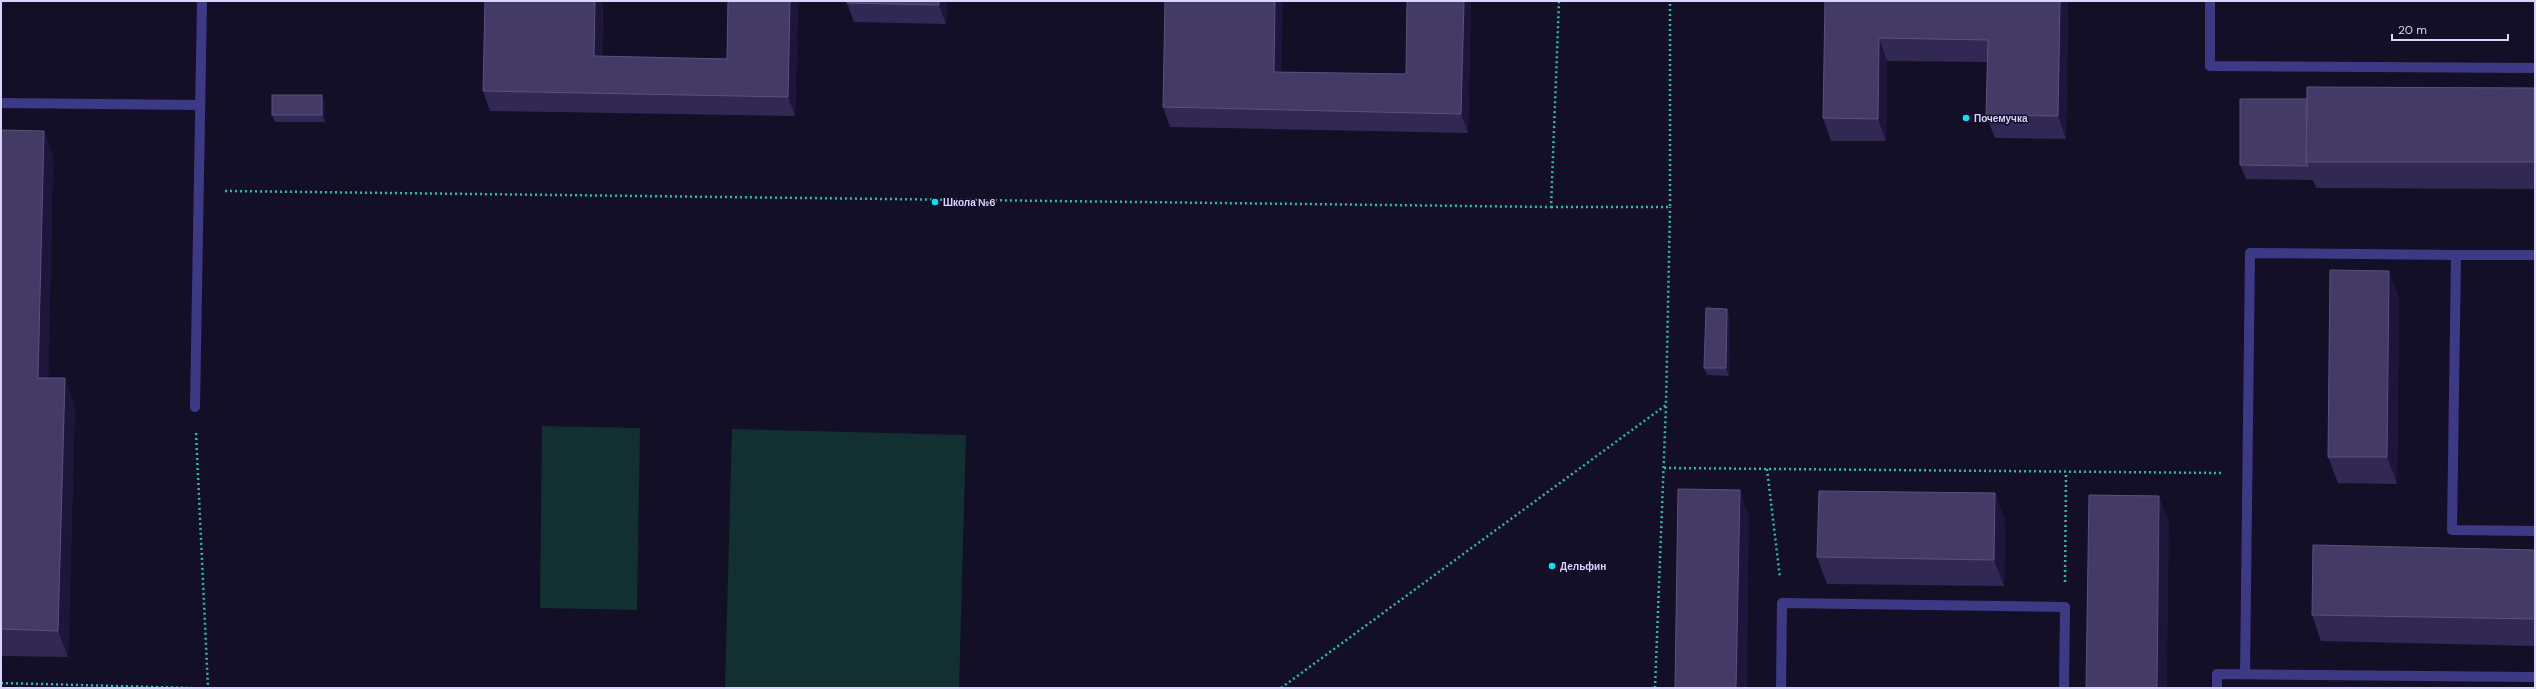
<svg xmlns="http://www.w3.org/2000/svg" width="2536" height="689" viewBox="0 0 2536 689" font-family="'DM Sans',sans-serif">
<rect width="100%" height="100%" fill="#130f26"/>
<g fill="#12302f">
<polygon points="542,426 640,428 637,610 540,608"/>
<polygon points="732,429 966,435 959,688 725,688"/>
</g>
<g fill="none" stroke-linecap="round" stroke-linejoin="round">
<g stroke="#2fb8b0" stroke-width="2.5" stroke-dasharray="2 3" stroke-linecap="butt">
<polyline points="225,191 1551,207 1559,1"/>
<polyline points="1551,207 1670,207 1670,1"/>
<polyline points="196,433 208,688"/>
<polyline points="1664,468 2222,473"/>
<polyline points="1767,469 1780,578"/>
<polyline points="2065,582 2066,472"/>
<polyline points="1,683 192,688"/>
<polyline points="1281,688 1666,405 1670,207"/>
<polyline points="1655,688 1666,405"/>
</g>
<g stroke="#3d3a85" stroke-width="10">
<polyline points="2210,1 2210,66 2535,68"/>
<polyline points="1,103 200,105"/>
<polyline points="2535,255 2456,255 2452,530 2535,531"/>
<polyline points="195,407 202,1"/>
<polyline points="2245,674 2250,253 2456,255"/>
<polyline points="1781,688 1782,603 2065,607 2064,688"/>
<polyline points="2217,688 2217,674 2535,677"/>
</g>
</g>
<g fill="#312854">
<polygon points="485,1 603,1 602,56 727,59 728,1 798,1 795,116 490,111 483,91"/>
<polygon points="847,1 947,1 946,24 854,22 847,3"/>
<polygon points="1471,1 1468,133 1170,127 1163,107 1281,72 1406,74"/>
<polygon points="1825,1 2068,1 2066,139 1995,138 1986,115 1987,62 1887,61 1886,141 1831,141 1823,118"/>
<polygon points="2535,88 2535,189 2316,188 2313,180 2246,179 2240,165"/>
<polygon points="325,103 325,122 275,122 272,115"/>
<polygon points="1,130 44,131 53,157 48,378 75,405 68,657 1,656"/>
<polygon points="2399,298 2397,484 2338,483 2328,457"/>
<polygon points="1730,316 1729,376 1707,375 1704,368"/>
<polygon points="1995,493 2005,520 2004,586 1827,584 1817,557"/>
<polygon points="2535,550 2535,646 2321,641 2312,615"/>
</g>
<g fill="#1d163a">
<polygon points="595,1 603,1 601,75 594,56"/>
<polygon points="790,1 798,1 795,116 788,97"/>
<polygon points="939,1 947,1 946,24 939,5"/>
<polygon points="1275,1 1283,1 1281,91 1274,72"/>
<polygon points="1464,1 1471,1 1468,133 1461,114"/>
<polygon points="2060,1 2068,1 2066,139 2058,116"/>
<polygon points="1879,38 1887,61 1886,141 1878,119"/>
<polygon points="322,95 325,103 325,122 322,115"/>
<polygon points="44,131 53,157 48,404 38,378"/>
<polygon points="2389,271 2399,298 2397,484 2387,457"/>
<polygon points="1727,309 1730,316 1729,376 1726,368"/>
<polygon points="65,378 75,405 68,657 58,631"/>
<polygon points="1740,490 1749,516 1747,688 1736,688"/>
<polygon points="1995,493 2005,520 2004,586 1994,560"/>
<polygon points="2159,496 2169,522 2167,688 2157,688"/>
</g>
<g fill="#433a66" stroke="#5a527e">
<polygon points="485,1 595,1 594,56 727,59 728,1 790,1 788,97 483,91"/>
<polygon points="847,1 939,1 939,5 847,3"/>
<polygon points="1165,1 1275,1 1274,72 1406,74 1407,1 1464,1 1461,114 1163,107"/>
<polygon points="1825,1 2060,1 2058,116 1986,115 1988,40 1879,38 1878,119 1823,118"/>
<polygon points="2307,87 2535,88 2535,162 2306,162"/>
<rect x="272" y="95" width="50" height="20"/>
<polygon points="2240,99 2307,99 2306,162 2308,166 2240,165"/>
<polygon points="1,130 44,131 38,378 65,378 58,631 1,629"/>
<polygon points="2330,270 2389,271 2387,457 2328,457"/>
<polygon points="1706,308 1727,309 1726,368 1704,368"/>
<polygon points="1678,489 1740,490 1736,688 1675,688"/>
<polygon points="1819,491 1995,493 1994,560 1817,557"/>
<polygon points="2089,495 2159,496 2157,688 2086,688"/>
<polygon points="2313,545 2535,550 2535,619 2312,615"/>
</g>
<g fill="#00e5ff" stroke="#130f26" stroke-width="1.5">
<circle cx="1966" cy="118" r="4"/>
<circle cx="935" cy="202" r="4"/>
<circle cx="1552" cy="566" r="4"/>
</g>
<g text-anchor="middle" stroke-width="3" stroke-linejoin="round" paint-order="stroke">
<g font-size="10" font-weight="bold" fill="#d9d4ff" stroke="#130f26" text-anchor="start">
<text x="1974" y="122">Почемучка</text>
<text x="943" y="206">Школа №6</text>
<text x="1560" y="570">Дельфин</text>
</g>
</g>
<rect width="2536" height="689" fill="none" stroke="#d9d4ff" stroke-width="4"/>
<path d="M2392 34v6h116v-6" fill="none" stroke="#d9d4ff" stroke-width="2"/>
<text x="2398" y="34" font-size="12" fill="#d9d4ff" stroke="#130f26" stroke-width="3" paint-order="stroke">20 m</text>
</svg>
